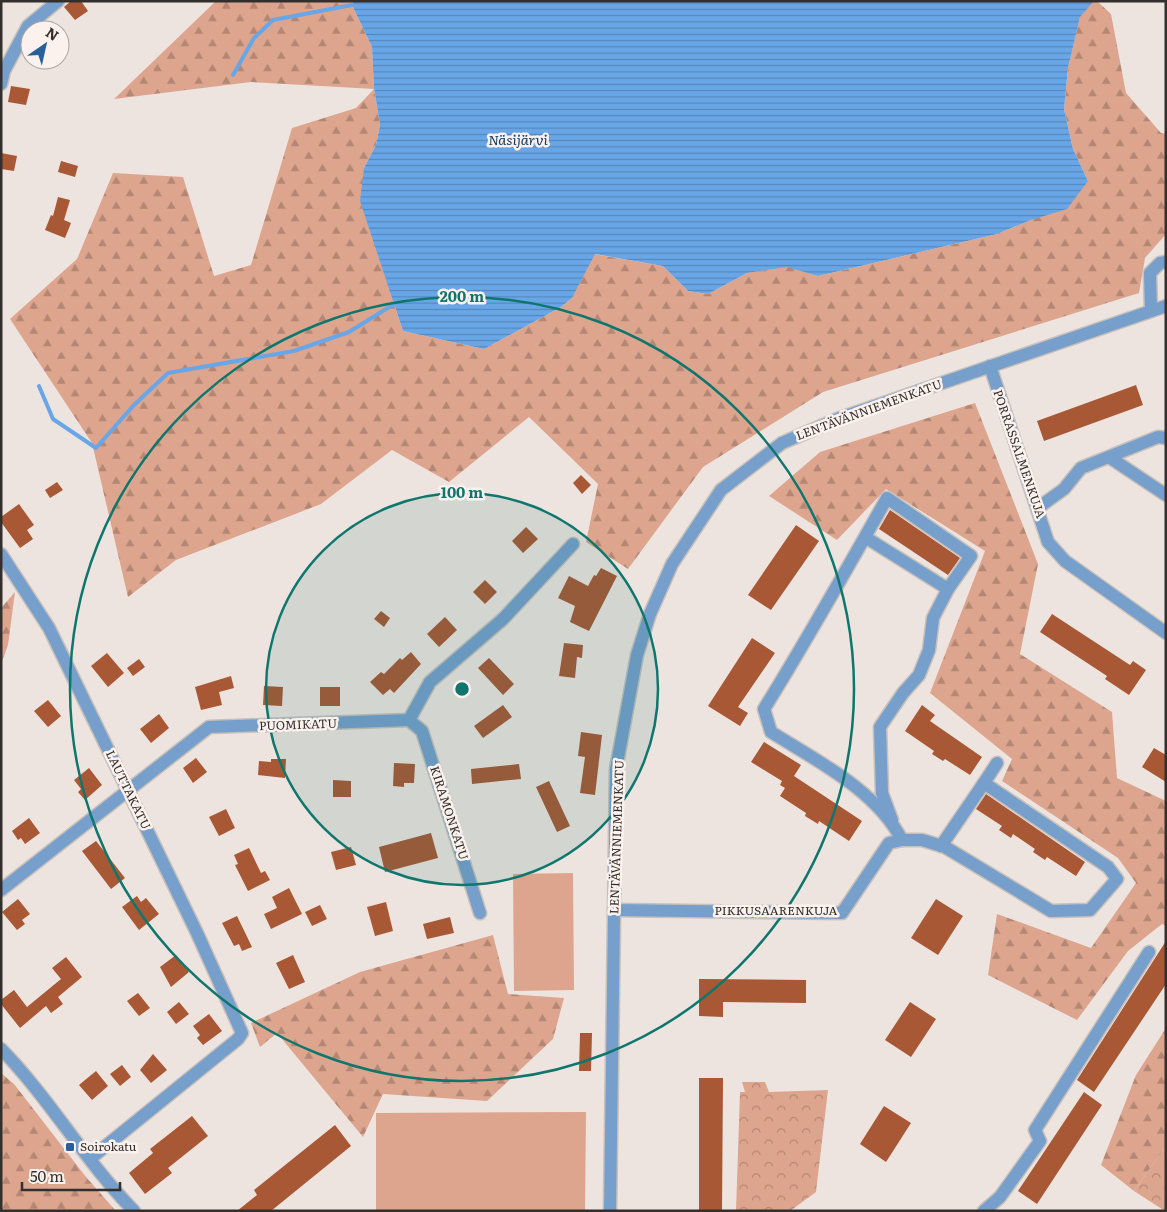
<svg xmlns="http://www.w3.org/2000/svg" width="1167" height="1212" viewBox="0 0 1167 1212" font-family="Literata,serif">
<defs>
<pattern id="forest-firs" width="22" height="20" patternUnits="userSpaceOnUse" patternTransform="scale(1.25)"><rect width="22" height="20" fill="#dda58e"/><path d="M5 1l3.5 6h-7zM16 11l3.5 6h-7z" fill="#b48774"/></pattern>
<pattern id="park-crowns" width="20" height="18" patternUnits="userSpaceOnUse" patternTransform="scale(1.25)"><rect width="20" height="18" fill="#dda58e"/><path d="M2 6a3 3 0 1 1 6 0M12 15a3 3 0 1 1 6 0" fill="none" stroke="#b48774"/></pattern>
<pattern id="water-rules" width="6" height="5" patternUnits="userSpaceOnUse" patternTransform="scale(1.25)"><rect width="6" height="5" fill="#68a6e7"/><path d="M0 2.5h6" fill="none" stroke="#5688bc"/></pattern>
</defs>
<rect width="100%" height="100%" fill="#eee4df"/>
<g fill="url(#forest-firs)">
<polygon points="216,1 353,1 352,5 372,47 374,88 380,125 376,145 364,168 394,304 403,331 484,349 561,307 572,298 594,254 663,266 688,291 708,294 747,273 787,266 818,276 997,234 1031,220 1088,181 1073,149 1064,109 1068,68 1080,16 1094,1 1097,1 1111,14 1126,93 1161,133 1166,134 1166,234 1145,258 1139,293 823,392 703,467 628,569 586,542 598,484 529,417 449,482 392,450 321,504 176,560 128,597 92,443 10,319 77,259 113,173 183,177 214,276 251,265 292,128 356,108 374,89 251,82 114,99"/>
<polygon points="975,403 1038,564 1020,654 1112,712 1117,778 1166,801 1166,926 1162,924 1128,951 1077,1020 988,975 997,914 1091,948 1136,883 1118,858 1002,781 1012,759 930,693 985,551 886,489 837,540 769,496 820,452"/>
<polygon points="15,592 8,645 1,664 1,608"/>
<polygon points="493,935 508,994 564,998 553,1039 487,1101 383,1094 363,1137 277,1033 260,1047 251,1023 360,972"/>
<polygon points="1166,1028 1166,1146 1134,1191 1101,1165 1136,1075"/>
<polygon points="1,1073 14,1084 86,1177 116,1211 1,1211"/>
</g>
<g fill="url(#park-crowns)">
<polygon points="742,1082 765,1082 769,1092 828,1090 816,1192 790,1211 736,1211 740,1092 745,1092"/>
<polygon points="1166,1146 1166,1211 1165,1211 1134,1191"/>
</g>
<g fill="#dda58e">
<polygon points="573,873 574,990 514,991 513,874"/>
<polygon points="586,1112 585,1211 376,1211 376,1113"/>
</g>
<polygon fill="url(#water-rules)" points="353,1 1094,1 1080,17 1068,68 1064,109 1073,149 1088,181 1067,209 1031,220 997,234 818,276 787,267 747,273 708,294 688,291 663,266 595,254 572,298 561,307 484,349 403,331 360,201 364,168 376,145 380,125 374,88 372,47 352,5"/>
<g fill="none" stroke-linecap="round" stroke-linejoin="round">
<g stroke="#68a6e7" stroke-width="4">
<polyline points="233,75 254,38 273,20 352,5"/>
<polyline points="39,386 53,419 96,448 134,405 168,373 294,351 349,332 394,304"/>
</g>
</g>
<g fill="#a85834">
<polygon points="71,1 81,1 88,11 75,20 64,7"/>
<polygon points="11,86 30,89 26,105 8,102"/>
<polygon points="1,153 17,156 14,171 1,169"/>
<polygon points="61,161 78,166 75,177 58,172"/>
<polygon points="58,197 70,200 64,220 71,223 65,238 45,230 51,215 53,216"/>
<polygon points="1136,385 1143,405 1044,441 1037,421"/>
<polygon points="581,475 591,485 582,494 573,483"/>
<polygon points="57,482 63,490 50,498 45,490"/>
<polygon points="19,504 34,525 27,530 33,539 20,548 1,522 1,517"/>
<polygon points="890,510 960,558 948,575 879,529"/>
<polygon points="796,525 819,541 771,610 748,595"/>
<polygon points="526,527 538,539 523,553 512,541"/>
<polygon points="601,568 617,576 589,631 570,622 575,606 558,598 569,576 588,586 594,575 596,576"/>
<polygon points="485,580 497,592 485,604 473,592"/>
<polygon points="381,611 390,618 384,627 374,619"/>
<polygon points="1052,614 1130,665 1133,661 1146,670 1129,695 1105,679 1107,676 1040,632"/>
<polygon points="445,617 457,630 439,647 427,634"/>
<polygon points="752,638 775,653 738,707 748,713 740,726 708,706"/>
<polygon points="564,643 583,645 582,658 577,657 575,678 559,676"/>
<polygon points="411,652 421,664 394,693 390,689 383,695 370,682 381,672 384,674 400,658 402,660"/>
<polygon points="107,653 124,673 108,687 91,666"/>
<polygon points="489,658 514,684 503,695 478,668"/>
<polygon points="139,659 145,667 133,676 127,668"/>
<polygon points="231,676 234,688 219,692 222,705 201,710 195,687"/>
<polygon points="264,686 283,687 282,706 263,705"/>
<rect x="320" y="687" width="20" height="19"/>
<polygon points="48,700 61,716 48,727 34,711"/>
<polygon points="503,705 512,717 483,738 474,726"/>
<polygon points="922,705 935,715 930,721 982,757 970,775 945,759 943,761 932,754 934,751 905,731"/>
<polygon points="159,714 169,728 151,743 140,729"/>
<polygon points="581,732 602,735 595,795 580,793 585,757 578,756"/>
<polygon points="764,742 801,765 794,776 862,821 849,841 819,821 818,824 805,816 806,813 780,796 785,788 780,785 782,781 751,762"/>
<polygon points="1154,748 1166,755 1166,782 1142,767"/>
<polygon points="196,758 207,772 193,783 183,768"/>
<polygon points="271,759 286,759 285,778 258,775 259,761 271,762"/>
<polygon points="394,763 415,764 414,783 404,783 404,787 393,786"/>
<polygon points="519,764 521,779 472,784 471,769"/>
<polygon points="89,768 102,785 85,800 78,792 81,789 74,780"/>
<polygon points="333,780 351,781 351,797 333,797"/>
<polygon points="549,781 570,826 557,832 536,787"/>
<polygon points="986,794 1085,862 1076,876 1047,857 1045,860 1033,852 1035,849 1013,834 1011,838 999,830 1002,826 976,809"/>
<polygon points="226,809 235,828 219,836 209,817"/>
<polygon points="29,818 40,833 25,844 21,838 18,840 12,831"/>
<polygon points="431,833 438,858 385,872 379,847"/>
<polygon points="96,841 125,878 111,889 82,851"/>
<polygon points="351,847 356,865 336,870 331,852"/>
<polygon points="249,848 261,873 265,871 270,880 248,891 235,865 238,864 234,855"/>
<polygon points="289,888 302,914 271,929 264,914 277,908 272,897"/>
<polygon points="137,896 141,902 146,898 159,914 139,930 122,907"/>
<polygon points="18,899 30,914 22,920 25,924 17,930 2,912"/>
<polygon points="936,899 963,916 938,955 911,938"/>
<polygon points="386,902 393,931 375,936 367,907"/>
<polygon points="320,905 327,919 312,926 305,912"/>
<polygon points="237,916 252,947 242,951 239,944 234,946 222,923"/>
<polygon points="450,917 454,933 427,939 423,924"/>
<polygon points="1166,941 1166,984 1094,1092 1077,1080"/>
<polygon points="176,955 189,972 171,987 160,967"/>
<polygon points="293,955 305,982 289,989 276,963"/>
<polygon points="66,957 82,977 58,997 63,1004 51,1013 46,1006 20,1028 1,1004 1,1000 14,990 27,1007 61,979 52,968"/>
<polygon points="699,979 806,980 806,1003 723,1002 723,1017 699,1016"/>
<polygon points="138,993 150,1008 139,1016 127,1001"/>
<polygon points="179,1002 189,1014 176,1024 167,1012"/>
<polygon points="910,1002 936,1019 911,1057 885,1040"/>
<polygon points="209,1014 222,1031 203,1045 197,1038 200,1035 193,1026"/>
<polygon points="580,1033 592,1033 591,1071 579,1071"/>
<polygon points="153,1054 167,1070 151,1083 140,1070"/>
<polygon points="122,1065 131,1077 120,1086 110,1074"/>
<polygon points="96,1071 108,1086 92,1100 79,1085"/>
<polygon points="699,1078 723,1078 722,1211 699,1211"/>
<polygon points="1084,1092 1102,1105 1037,1204 1018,1191"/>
<polygon points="884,1106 911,1123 886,1162 860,1144"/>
<polygon points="192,1116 208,1136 168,1168 172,1173 145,1194 129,1173 153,1153 150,1149"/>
<polygon points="335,1125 351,1146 271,1211 237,1211 257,1195 254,1190"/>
</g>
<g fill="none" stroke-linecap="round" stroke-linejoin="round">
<g stroke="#c8c0bb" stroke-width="15">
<g id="minor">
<polyline points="1,84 4,71 28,26 58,1"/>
<polyline points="1151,311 1150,273 1160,263 1166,262"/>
<polyline points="990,366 1048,542 1065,561 1166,633"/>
<polyline points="1109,457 1166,495"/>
<polyline points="1039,507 1064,489 1081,468 1158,437 1166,438"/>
<path d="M865,537L948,589L971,556L887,498C847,569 807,640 764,709L771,732C817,761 876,790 902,840"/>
<polyline points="1,554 49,628 197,933 242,1033 238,1039 91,1158"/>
<polyline points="409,720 422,731 480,913"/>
<polyline points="892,820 882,793 880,727 903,693 919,675 929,650 933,618 948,589"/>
<polyline points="941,846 984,783"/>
<polyline points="1,890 209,727 409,720 430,682 503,619 573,544"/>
<polyline points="614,910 842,913 889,843 902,840 922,840 945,847 1051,911 1090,910 1117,879 1108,867 984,783 997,763"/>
<path d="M1,1049C50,1099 85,1161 134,1211"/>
<polyline points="610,1211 616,769 637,655 650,614 672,564 721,490 782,443 840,418 1166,306"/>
<polyline points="984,1211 1000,1197 1040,1141 1035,1130 1149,952"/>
</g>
</g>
<use href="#minor" stroke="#769fcb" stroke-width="12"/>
</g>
<circle cx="462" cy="689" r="196" fill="#0f766e" fill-opacity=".12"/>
<g fill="none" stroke="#0f766e" stroke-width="2.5">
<circle cx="462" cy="689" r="196"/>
<circle cx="462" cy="689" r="392"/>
</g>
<rect fill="#286199" stroke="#fbf1ed" stroke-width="2" x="65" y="1142" width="10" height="10" rx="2.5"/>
<g text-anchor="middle" stroke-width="5" stroke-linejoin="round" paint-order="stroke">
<g font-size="12" fill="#322f2d" stroke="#fbf1ed">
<text transform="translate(869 410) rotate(-20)" y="4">LENTÄVÄNNIEMENKATU</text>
<text transform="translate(1019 454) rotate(71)" y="4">PORRASSALMENKUJA</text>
<text transform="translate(298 725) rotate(-2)" y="4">PUOMIKATU</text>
<text transform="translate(128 790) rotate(64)" y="4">LAUTTAKATU</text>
<text transform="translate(449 813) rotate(72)" y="4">KIRAMONKATU</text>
<text transform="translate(617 837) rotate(-88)" y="4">LENTÄVÄNNIEMENKATU</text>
<text x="776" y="915">PIKKUSAARENKUJA</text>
</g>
<g font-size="12" fill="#322f2d" stroke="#fbf1ed" text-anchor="start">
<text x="80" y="1151">Soirokatu</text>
</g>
<g font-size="14" font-style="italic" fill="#103c67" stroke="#fbf1ed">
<text x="518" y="145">Näsijärvi</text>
</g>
</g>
<circle cx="462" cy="689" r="8" fill="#0f766e" stroke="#fbf1ed" stroke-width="2.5"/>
<g font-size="15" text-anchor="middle" font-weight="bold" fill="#0f766e" stroke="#fbf1ed" stroke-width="5" stroke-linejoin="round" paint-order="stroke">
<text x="462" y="302">200 m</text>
<text x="462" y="498">100 m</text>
</g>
<rect width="1167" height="1212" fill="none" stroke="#322f2d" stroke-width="5"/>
<g transform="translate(45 45) rotate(34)"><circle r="24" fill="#fbf1ed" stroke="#aba3a0"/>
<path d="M0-4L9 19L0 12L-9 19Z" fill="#286199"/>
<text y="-8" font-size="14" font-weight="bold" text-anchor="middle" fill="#322f2d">N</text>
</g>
<path d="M22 1182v8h98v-8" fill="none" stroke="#322f2d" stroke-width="2.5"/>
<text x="30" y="1182" font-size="15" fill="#322f2d" stroke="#fbf1ed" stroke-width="4" paint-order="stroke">50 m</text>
</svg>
